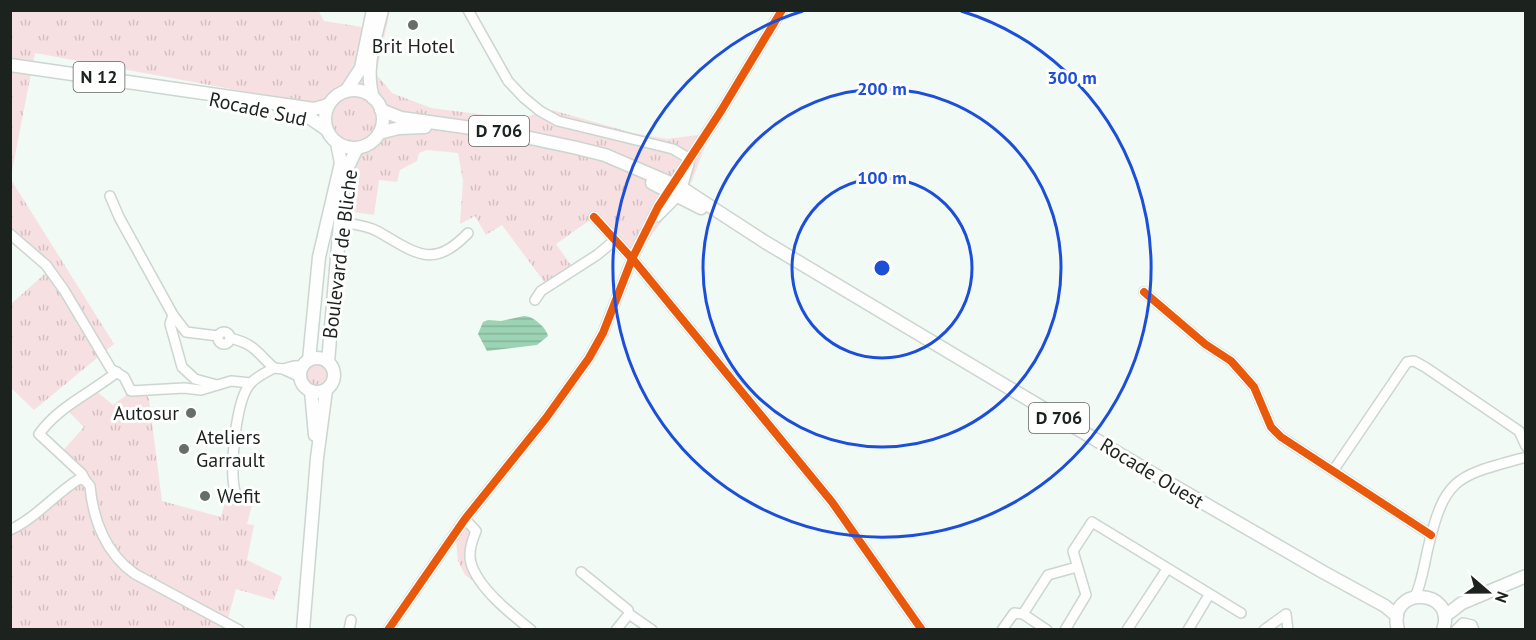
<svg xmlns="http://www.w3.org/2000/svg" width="1536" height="640" viewBox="0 0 1536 640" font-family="'PT Sans',sans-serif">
<defs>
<pattern id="grass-tufts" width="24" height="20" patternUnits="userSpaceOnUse" patternTransform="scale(1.5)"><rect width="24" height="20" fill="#f7e0e2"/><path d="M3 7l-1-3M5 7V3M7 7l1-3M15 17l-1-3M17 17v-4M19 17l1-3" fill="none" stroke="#d3c0c1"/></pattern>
<pattern id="water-rules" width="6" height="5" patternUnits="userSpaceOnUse" patternTransform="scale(1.5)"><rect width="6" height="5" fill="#9cd3b4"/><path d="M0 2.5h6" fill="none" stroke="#86b59a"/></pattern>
</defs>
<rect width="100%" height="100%" fill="#f1faf4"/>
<g fill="url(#grass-tufts)">
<polygon points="318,10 324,21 362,27 365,11 390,11 376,74 392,93 431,108 518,119 552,110 633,133 667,139 698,135 708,138 692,181 638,253 611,240 593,218 556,244 573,268 545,283 502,225 486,235 475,216 460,224 463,181 458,153 427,150 419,153 417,161 400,170 397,182 379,180 374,215 347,211 358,158 308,103 35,53 11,176 11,11"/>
<polygon points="10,178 114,344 34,410 11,388 11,304 49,270 11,239"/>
<circle cx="318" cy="375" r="12"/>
<polygon points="140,385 149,399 162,501 221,517 227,495 253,502 247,524 254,525 247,560 282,577 274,600 236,589 226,626 231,629 11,629 10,527 45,503 78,474 58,456 84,427 68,411 96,391 113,405"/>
<polygon points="467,527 472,531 470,542 479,585 465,575 458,561 456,540 464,528"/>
</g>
<path fill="url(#water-rules)" d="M524,316C533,316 546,327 548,336L537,345L487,351L478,334L483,322L488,320L501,321Z"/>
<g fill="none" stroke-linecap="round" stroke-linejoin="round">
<g stroke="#cdd5d0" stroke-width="12">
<g id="minor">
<polyline points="468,10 508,81 523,97 540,111 558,121 673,149 690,159"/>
<polyline points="110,196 119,217 173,315 186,332 218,336"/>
<polyline points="594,217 636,263 832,502 922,630"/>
<polyline points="657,217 678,196 682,188 689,164"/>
<path d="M339,222C351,224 366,225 377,231C415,252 432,271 468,233"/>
<polyline points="10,234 46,265 64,290 111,369 124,377 131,391 184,388 201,390 231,381 251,383"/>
<polyline points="1144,292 1205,344 1231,361 1254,387 1271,427 1281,437 1431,535"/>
<polyline points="535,300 541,291 597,255 615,240"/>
<polyline points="173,315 170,324 182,367 195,379 217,385"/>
<circle cx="224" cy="338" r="6"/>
<path d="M230,338C255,344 256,352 274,368"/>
<polyline points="283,369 294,366 302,366"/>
<polyline points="1333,471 1407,362 1414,361 1425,367 1519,431 1526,446"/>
<path d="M85,480L82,474L39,434C59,406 91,393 117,372"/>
<path d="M235,491C229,470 236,400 250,384C256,377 266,372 274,368L283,369L300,377"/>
<path d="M465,519L476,531C472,541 468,552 471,563C478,588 511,614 531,630"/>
<path d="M10,530C36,518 55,494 79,479L85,480L90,486C93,520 106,554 135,574L239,630"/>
<polyline points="581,572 628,610 629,614 616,630"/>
<path d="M1415,597C1422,582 1424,565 1428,548C1445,475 1458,476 1526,457"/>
<polyline points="629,614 652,630"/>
<polyline points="1023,614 1048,575 1077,567"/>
<polyline points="349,630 351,620"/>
<polyline points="388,630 465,519 546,418 589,358 603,333 632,259 658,207 721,111 782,10"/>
<polyline points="1002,630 1014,613 1023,614 1047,630"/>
<polyline points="1065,630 1086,595 1073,551 1092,522 1241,613"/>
<polyline points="1127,630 1167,569"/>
<polyline points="1188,630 1209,595"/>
<polyline points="1264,630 1286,614 1288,630"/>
<polyline points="1456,630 1463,623 1472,625 1474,630"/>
</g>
</g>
<g stroke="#cdd5d0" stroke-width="15">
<g id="major">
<polyline points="10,65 314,109 328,105"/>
<circle cx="354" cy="119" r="29"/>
<polyline points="346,91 361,68 373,10"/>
<path d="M373,98C364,69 375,39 382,10"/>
<polyline points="381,110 401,118 507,133 577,148 605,155 682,188 765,242 1143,468 1323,572 1385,606 1397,616"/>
<polyline points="295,112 307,116 326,129"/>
<polyline points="379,133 399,128 425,127"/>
<polyline points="652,183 701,208"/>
<circle cx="317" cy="375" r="17"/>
<polyline points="309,360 319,257 341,163 337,143"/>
<polyline points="328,362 342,200 347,169 357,148"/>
<polyline points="311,391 315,435"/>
<polyline points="1445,616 1462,603 1526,576"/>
<polyline points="303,630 317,458 326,390"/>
<path d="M1398,630C1385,584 1458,588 1443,630"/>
</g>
</g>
<use href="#minor" stroke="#fdfefd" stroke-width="9"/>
<use href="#major" stroke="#fdfefd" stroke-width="12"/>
<g stroke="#fff" stroke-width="11">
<g id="cycleway">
<polyline points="594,217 636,263 832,502 922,630"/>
<polyline points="1144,292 1205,344 1231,361 1254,387 1271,427 1281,437 1431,535"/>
<polyline points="388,630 465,519 546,418 589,358 603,333 632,259 658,207 721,111 782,10"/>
</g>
</g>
<use href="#cycleway" stroke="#e8590c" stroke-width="8"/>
</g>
<g fill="none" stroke="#1d4ed8" stroke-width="3">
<circle cx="882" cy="268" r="90"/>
<circle cx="882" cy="268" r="179"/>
<path d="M961 11A269 269 0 1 1 803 11"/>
</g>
<g fill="#676e6a" stroke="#fff" stroke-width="2">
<circle cx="413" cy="25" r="6"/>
<circle cx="191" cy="413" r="6"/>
<circle cx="184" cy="449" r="6"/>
<circle cx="205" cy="496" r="6"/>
</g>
<g text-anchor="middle" stroke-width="6" stroke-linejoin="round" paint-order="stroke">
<g fill="#fff" stroke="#606562" stroke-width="1.5">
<rect x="73.5" y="62" width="51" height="30" rx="4.5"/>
<rect x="469" y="116" width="60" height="30" rx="4.5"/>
<rect x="1029" y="403" width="60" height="30" rx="4.5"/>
</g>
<g font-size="18" font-weight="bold" fill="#1c231f">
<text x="99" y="83">N 12</text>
<text x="499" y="137">D 706</text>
<text x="1059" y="424">D 706</text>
</g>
<g font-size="20" fill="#1c231f" stroke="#fff" text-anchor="start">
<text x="413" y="53" text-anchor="middle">Brit Hotel</text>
<text x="179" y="420" text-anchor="end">Autosur</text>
<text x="196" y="444">Ateliers<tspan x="196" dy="23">Garrault</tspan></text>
<text x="217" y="503">Wefit</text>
</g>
<g font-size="20" fill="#1c231f" stroke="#fff">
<text transform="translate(258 109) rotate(12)" y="7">Rocade Sud</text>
<text transform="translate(340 254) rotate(-83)" y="7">Boulevard de Bliche</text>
<text transform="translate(1152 473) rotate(31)" y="7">Rocade Ouest</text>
</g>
</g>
<circle cx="882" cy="268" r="9" fill="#1d4ed8" stroke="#fff" stroke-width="3"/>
<g font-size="18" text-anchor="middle" font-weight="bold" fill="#1d4ed8" stroke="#fff" stroke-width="6" stroke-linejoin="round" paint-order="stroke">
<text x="1072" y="84">300 m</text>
<text x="882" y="95">200 m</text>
<text x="882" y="184">100 m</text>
</g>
<rect width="1536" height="640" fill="none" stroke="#1c231f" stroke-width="24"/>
<g transform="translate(1488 592) rotate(110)" stroke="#ffffff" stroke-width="4.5" paint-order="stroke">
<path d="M0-4.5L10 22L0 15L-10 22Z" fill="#1c231f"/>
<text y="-9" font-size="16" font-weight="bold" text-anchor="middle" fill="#1c231f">N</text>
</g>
</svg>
